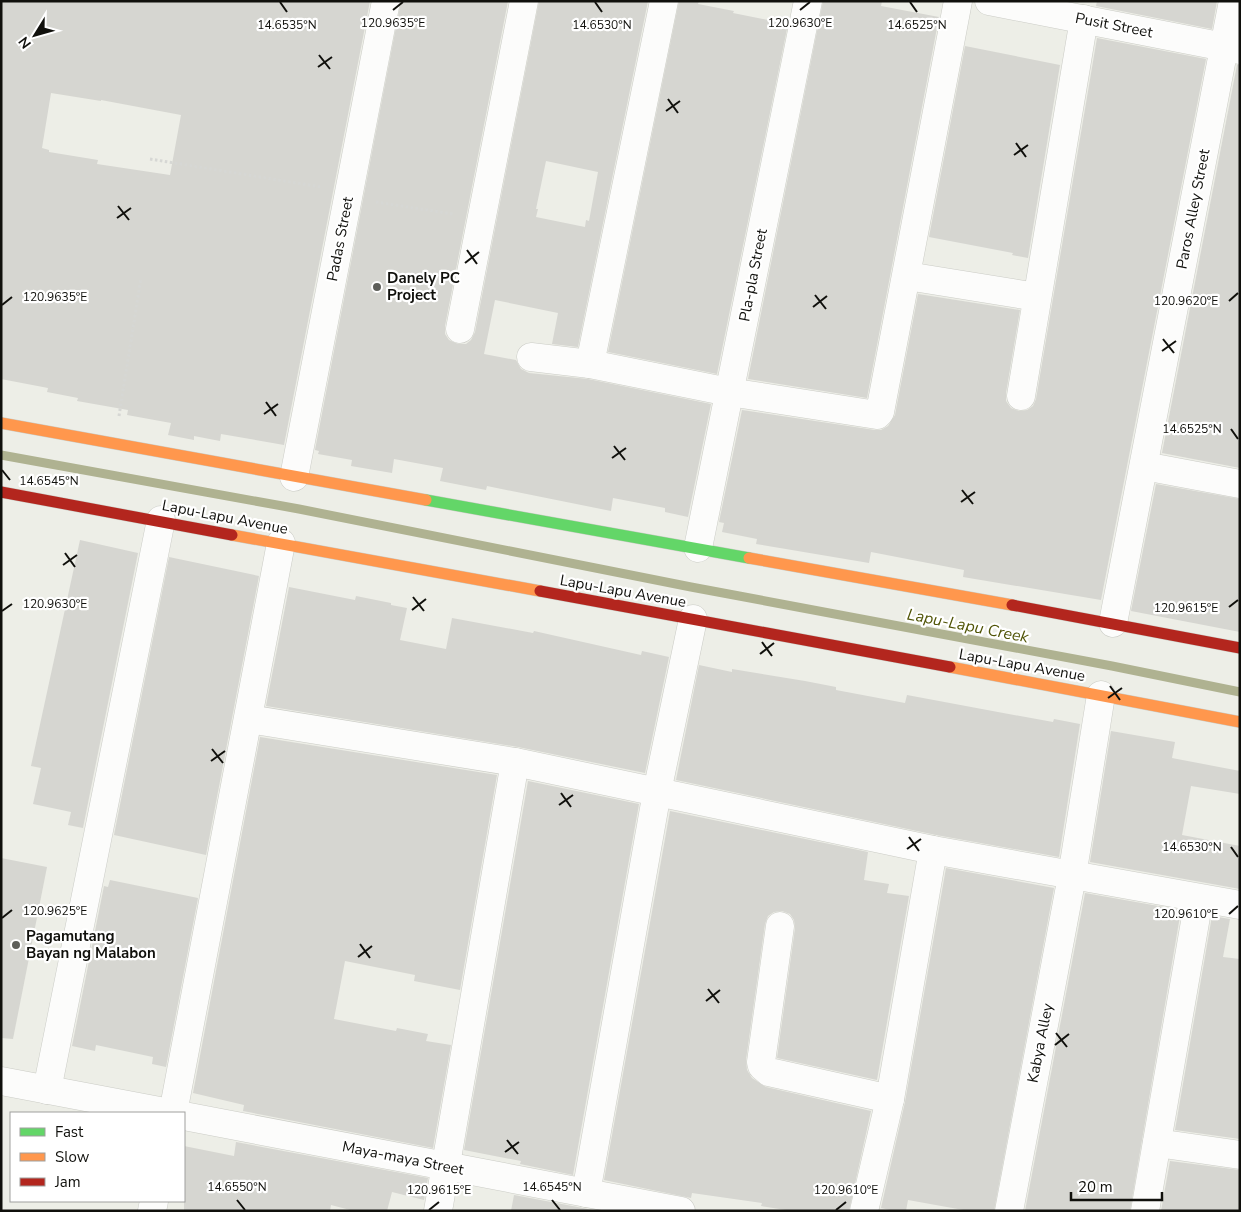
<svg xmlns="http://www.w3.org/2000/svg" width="1241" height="1212" viewBox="0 0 1241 1212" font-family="'Nunito Sans',sans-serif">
<rect width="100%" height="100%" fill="#edeee7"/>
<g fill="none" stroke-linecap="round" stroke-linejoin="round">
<polyline stroke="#afb291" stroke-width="9" points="1,455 299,509 691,587 1112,666 1240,692"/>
</g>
<g fill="#d6d6d1" fill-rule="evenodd">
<path d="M1,1H370L284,445L221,434L220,441L194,436V440L168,435L171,423L127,415L128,410L77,401L78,398L47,392L48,388L1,379ZM51,93L101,101V100L181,115L170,175L97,164L98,160L49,152V150L42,148Z"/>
<path d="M401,1H508L445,326V334L449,340L458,344H466L471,340L475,332L539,1H648L578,347L552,344L558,313L495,300L484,354L516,360L521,369L529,373L588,379L711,404L688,517L665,512V508L613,498L611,511L487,486L486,490L440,481L443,468L394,459L392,473L351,466L352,460L318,454L319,451L315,450ZM546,161L598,172L589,221L586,220L585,227L536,217L538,209H536Z"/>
<polygon points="679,1 699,1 698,4 734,11 733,13 788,24 717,374 608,352"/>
<polygon points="823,1 882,1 881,6 939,17 867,398 748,379"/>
<polygon points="1097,1 1217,1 1212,29 1096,6"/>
<polygon points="1097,38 1206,59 1101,600 963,577 964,570 871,552 869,563 756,544 757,539 722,532 724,523 719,522 742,410 875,430 881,430 888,426 895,415 918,294 1020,310 1006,393 1006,401 1011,408 1019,411 1027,410 1033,406 1036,399"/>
<polygon points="965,46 1060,65 1028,258 1012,255 1013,253 929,237"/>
<polygon points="1237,65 1240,65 1240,468 1162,453"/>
<polygon points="1156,484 1240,499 1240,632 1131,611"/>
<polygon points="80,540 138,553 83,828 68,825 71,812 33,804 41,768 31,766"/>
<polygon points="169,557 259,576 206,855 114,835"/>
<polygon points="289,587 355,600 356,596 391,603 391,605 407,608 400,640 446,649 452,618 533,633 534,631 641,655 642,651 669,657 645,773 518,747 266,706"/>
<polygon points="699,665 732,672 732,669 805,681 836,687 836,690 905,703 907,695 1014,715 1053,722 1054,719 1080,724 1059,857 936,835 676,780"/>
<polygon points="1111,731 1175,742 1172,758 1240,771 1240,794 1191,786 1182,835 1240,846 1240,889 1090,862"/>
<polygon points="260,737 497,775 460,990 414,981 415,975 345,961 334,1019 396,1031 397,1028 428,1034 426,1041 451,1045 433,1148 243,1111 244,1105 193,1093"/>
<polygon points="528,781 639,804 573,1175 520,1164 521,1161 464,1150"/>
<polygon points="670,811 868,852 864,880 889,884 887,893 909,896 877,1080 777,1058 795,928 794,920 790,914 782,911 774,912 768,916 765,924 746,1060 747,1070 752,1078 766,1087 871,1111 849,1211 792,1211 761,1206 762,1203 692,1193 691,1198 604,1180"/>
<polygon points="1,858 47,867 13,1039 1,1038"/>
<polygon points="946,868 1054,888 994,1211 969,1211 908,1200 906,1211 895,1211 881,1208 905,1102"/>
<polygon points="110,880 198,898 166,1067 152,1064 153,1057 96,1045 95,1051 72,1046 104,886 108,887"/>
<polygon points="1085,893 1181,910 1130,1211 1025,1211"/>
<polygon points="1212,916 1230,919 1223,957 1240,959 1240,1139 1175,1130"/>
<polygon points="236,1142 428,1178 424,1200 392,1192 387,1211 354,1211 331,1205 330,1211 184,1211 184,1146 234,1156"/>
<polygon points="1170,1161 1240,1170 1240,1211 1161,1211"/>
<polygon points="514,1195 583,1208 596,1211 511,1211"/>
</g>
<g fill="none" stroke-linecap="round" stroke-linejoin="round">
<g stroke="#cbccc6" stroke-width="29">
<g id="street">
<polyline points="989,1 1240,50"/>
<polyline points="907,276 1037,297"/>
<polyline points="460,329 524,1"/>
<polyline points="531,357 590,364 729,392 877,415 880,412 958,1"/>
<polyline points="590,364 664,1"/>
<polyline points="1021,396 1084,19"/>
<polyline points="1144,466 1240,484"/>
<polyline points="294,477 386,1"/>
<polyline points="698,548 808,1"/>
<polyline points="1113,623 1233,1"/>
<polyline points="249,719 515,762 933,850 1240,905"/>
<polyline points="780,926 761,1062 762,1066 769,1072 890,1099"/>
<polyline points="1,1081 170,1113"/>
<polyline points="47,1090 161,520"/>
<polyline points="173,1113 281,543"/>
<polyline points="184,1116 681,1211"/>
<polyline points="1157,1143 1240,1155"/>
<polyline points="586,1193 657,792 693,619"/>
<polyline points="152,1211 154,1201"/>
<polyline points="438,1211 515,762"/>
<polyline points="864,1211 890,1099 933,850"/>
<polyline points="1009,1211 1072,876 1101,695"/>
<polyline points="1145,1211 1199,899"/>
</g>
</g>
<g stroke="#cbccc6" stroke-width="12">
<polyline id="fast" points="426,500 749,558"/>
</g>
<g stroke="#cbccc6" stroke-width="12">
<g id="slow">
<polyline points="1,423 426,500"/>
<polyline points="232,535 540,591"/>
<polyline points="749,558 1012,605"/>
<polyline points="950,667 1240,722"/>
</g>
</g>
<g stroke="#cbccc6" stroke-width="12">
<g id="jam">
<polyline points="1,492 232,535"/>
<polyline points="540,591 950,667"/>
<polyline points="1012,605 1240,648"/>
</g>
</g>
<g stroke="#d6d7d4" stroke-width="3" stroke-dasharray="2.5 2.5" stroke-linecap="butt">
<polyline points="150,159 321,187"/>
<polyline points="376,202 453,214"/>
<polyline points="119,416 141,278"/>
</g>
<use href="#street" stroke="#fcfcfb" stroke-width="28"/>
<use href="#fast" stroke="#63d668" stroke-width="11"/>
<use href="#slow" stroke="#ff974d" stroke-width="11"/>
<use href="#jam" stroke="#b3261e" stroke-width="11"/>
</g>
<path fill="none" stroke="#10100c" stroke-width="2" d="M280,2L287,12M595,2L602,12M910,2L917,12M393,10L403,2M800,10L810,2M319,55L330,69M318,67L332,57M668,99L678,113M666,111L680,101M1016,143L1026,157M1014,155L1028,145M118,206L129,220M117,218L131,208M467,250L477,264M465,263L479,252M815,295L826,309M1229,301L1238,293M2,305L12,297M813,307L827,296M1163,339L1174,353M1162,351L1176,341M266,402L276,416M264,414L278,404M1231,429L1238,439M614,446L625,460M612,458L626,448M2,470L10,480M962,490L973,504M961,502L975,492M65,553L75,567M63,565L77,555M413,597L424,611M1229,607L1238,600M412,610L426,599M2,611L12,604M762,642L772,656M760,654L774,643M1110,686L1120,700M1108,698L1122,688M212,749L223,763M211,761L225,751M561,793L571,807M559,805L573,795M909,837L919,851M1231,847L1238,857M907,849L921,839M1229,914L1238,906M2,918L12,910M360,944L370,958M358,957L372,946M708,989L719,1003M706,1001L720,990M1056,1033L1067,1047M1055,1045L1069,1034M507,1140L518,1154M505,1152L519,1142M237,1200L245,1210M552,1200L560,1210M429,1210L439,1202M836,1210L846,1202"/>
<g fill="#5d5e59" stroke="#fff" stroke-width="2">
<circle cx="377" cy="287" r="5"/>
<circle cx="16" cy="945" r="5"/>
</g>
<g text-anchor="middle" stroke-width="4.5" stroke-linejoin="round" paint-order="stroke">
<g font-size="15" fill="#10100c" stroke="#fff">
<text transform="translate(1114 25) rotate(11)" y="5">Pusit Street</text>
<text transform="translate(1193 209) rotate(-79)" y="5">Paros Alley Street</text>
<text transform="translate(340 239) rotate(-79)" y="5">Padas Street</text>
<text transform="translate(753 275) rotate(-79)" y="5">Pla-pla Street</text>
<text transform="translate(225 517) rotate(11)" y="5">Lapu-Lapu Avenue</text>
<text transform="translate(623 591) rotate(10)" y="5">Lapu-Lapu Avenue</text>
<text transform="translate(1022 665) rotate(10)" y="5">Lapu-Lapu Avenue</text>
<text transform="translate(1040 1043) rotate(-79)" y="5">Kabya Alley</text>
<text transform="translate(403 1158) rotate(11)" y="5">Maya-maya Street</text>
</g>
<g font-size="15" font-weight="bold" fill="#10100c" stroke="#fff" text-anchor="start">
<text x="387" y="283">Danely PC<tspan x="387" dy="17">Project</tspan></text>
<text x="26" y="941">Pagamutang<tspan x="26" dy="17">Bayan ng Malabon</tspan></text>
</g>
<g font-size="16" font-style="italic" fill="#505406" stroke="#fff">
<text transform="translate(968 625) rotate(11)" y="6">Lapu-Lapu Creek</text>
</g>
</g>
<g font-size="12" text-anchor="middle" fill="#10100c" stroke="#fff" stroke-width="4.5" stroke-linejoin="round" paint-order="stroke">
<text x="393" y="27">120.9635°E</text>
<text x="800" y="27">120.9630°E</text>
<text x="287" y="29">14.6535°N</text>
<text x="602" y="29">14.6530°N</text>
<text x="917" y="29">14.6525°N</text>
<text x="55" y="301">120.9635°E</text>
<text x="1186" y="305">120.9620°E</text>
<text x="1192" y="433">14.6525°N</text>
<text x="49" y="485">14.6545°N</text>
<text x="55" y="608">120.9630°E</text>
<text x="1186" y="612">120.9615°E</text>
<text x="1192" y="851">14.6530°N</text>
<text x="55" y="915">120.9625°E</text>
<text x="1186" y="918">120.9610°E</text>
<text x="237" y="1191">14.6550°N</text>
<text x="552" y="1191">14.6545°N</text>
<text x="439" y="1194">120.9615°E</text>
<text x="846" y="1194">120.9610°E</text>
</g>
<rect width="1241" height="1212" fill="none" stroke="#10100c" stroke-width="5"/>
<rect x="10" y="1112" width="175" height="90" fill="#ffffff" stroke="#9f9f9e"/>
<rect x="20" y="1128" width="25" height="8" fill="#63d668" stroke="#9f9f9e"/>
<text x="55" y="1137" font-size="15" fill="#10100c">Fast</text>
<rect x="20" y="1153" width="25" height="8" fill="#ff974d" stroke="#9f9f9e"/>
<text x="55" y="1162" font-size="15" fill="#10100c">Slow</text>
<rect x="20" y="1178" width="25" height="8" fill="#b3261e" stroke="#9f9f9e"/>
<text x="55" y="1187" font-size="15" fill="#10100c">Jam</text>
<g transform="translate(35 35) rotate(233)" stroke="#ffffff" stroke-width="4" paint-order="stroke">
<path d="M0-4L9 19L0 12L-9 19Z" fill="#10100c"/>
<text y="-8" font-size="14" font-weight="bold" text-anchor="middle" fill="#10100c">N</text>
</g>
<path d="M1071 1192v8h91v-8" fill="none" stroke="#10100c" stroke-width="2.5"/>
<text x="1078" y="1192" font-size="15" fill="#10100c" stroke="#ffffff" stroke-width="4" paint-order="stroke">20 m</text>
</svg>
